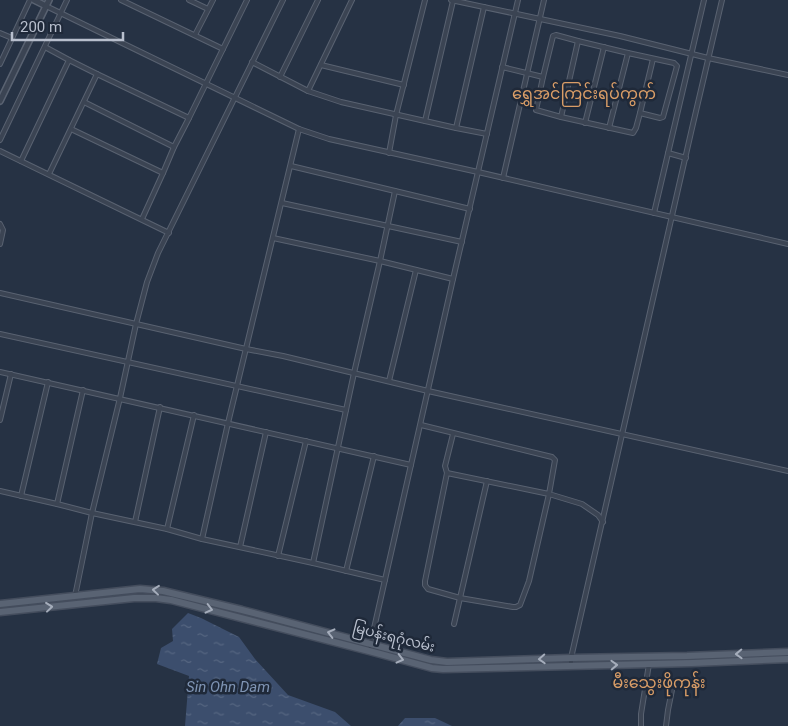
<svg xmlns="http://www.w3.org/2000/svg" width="788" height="726" viewBox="0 0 788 726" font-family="Roboto,'Noto Sans Myanmar',sans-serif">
<defs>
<pattern id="water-ripples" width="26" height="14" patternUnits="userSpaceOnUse" patternTransform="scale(1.25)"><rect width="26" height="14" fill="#3c4e6d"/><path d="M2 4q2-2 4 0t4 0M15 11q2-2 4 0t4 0" fill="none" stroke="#566681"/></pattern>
</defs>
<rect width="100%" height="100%" fill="#263244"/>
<g fill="url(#water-ripples)">
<polygon points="188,613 201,618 239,637 255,659 288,695 335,712 351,726 185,726 189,676 157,664 161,648 173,641 172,629"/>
<polygon points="405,718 435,718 452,726 398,726"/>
</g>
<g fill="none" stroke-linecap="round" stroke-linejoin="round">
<g stroke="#596271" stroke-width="6">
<g id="minor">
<polyline points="121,0 223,49"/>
<polyline points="189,0 208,9"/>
<polyline points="451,0 620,36 708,58 788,75"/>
<polyline points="46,6 299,129 329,139 478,172 788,244"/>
<polyline points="0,33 12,38"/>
<polyline points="195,35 213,0"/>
<polyline points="252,62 308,91 341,102 456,128 487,134"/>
<polyline points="0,64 30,0"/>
<polyline points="321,65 404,85"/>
<polyline points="502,67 543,77 553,36 556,35 578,41"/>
<polyline points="97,74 189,118 247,0"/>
<polyline points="280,77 318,0"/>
<polyline points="543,77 536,110 561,117 578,41 628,53"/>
<polyline points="308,91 352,0"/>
<polyline points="84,102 174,147"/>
<polyline points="561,117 633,133 636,128 640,113 653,59"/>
<polyline points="425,121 453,1"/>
<polyline points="585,123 604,47"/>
<polyline points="456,128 484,7"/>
<polyline points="609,128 628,53 674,63 677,66 663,117 660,118 640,113"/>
<polyline points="71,129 163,173 174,147 189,118"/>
<polyline points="0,140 67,0"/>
<polyline points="0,151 169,233"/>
<polyline points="389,153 396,115 425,0"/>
<polyline points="668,153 686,158"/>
<polyline points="21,161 69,60 45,47"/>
<polyline points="291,166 470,209"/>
<polyline points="49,174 97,74 69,60"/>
<polyline points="503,178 544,0"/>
<polyline points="282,203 462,242"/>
<polyline points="654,213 704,0"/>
<polyline points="142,219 163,173"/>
<polyline points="0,224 3,230 0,244"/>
<polyline points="273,238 380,261 453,279"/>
<polyline points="0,293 246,349 283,356 428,391 788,471"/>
<polyline points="0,334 346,410"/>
<polyline points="0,372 411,465"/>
<polyline points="389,381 416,270"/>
<polyline points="0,420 11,374"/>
<polyline points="421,425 552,457 555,460 549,494 529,581 520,605 516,607 513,607 460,598 428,589 425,585 425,581 447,473 549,494 582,504 598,515 603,522"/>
<polyline points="447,473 445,466 453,434"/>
<polyline points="0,491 57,504 92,513 167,529 202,539 313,563 385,580"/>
<polyline points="21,496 48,382"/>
<polyline points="57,504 83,390"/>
<polyline points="135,522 160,407"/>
<polyline points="167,529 194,415"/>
<polyline points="202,539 228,423 299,129"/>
<polyline points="240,547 266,432"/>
<polyline points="278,556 306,441"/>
<polyline points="313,563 354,373 380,261 395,191"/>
<polyline points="346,571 374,456"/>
<polyline points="75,596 92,513 120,398 136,324 147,282 158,253 283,0"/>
<polyline points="454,624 487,481"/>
<polyline points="370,646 453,279 518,0"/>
<path d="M571,667V658C622,439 670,219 722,0"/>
<polyline points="641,726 641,714 649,664"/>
<polyline points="666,726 668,710 673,685"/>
</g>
</g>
<g stroke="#596271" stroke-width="8">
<g id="tertiary">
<polyline points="34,0 46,6"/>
<polyline points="0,101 49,0"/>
</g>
</g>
<g stroke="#444d5d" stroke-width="9">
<g id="primary">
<polyline points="0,604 140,589 163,591 242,610 431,660 447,662 571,658 687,656 788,652"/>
<polyline points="0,612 134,598 156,598 171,600 369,651 432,668 443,669 692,663 788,659"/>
</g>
</g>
<use href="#minor" stroke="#3b4453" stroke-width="4"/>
<use href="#tertiary" stroke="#3b4453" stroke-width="5"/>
<use href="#primary" stroke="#596373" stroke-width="6"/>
</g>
<defs><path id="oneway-chevron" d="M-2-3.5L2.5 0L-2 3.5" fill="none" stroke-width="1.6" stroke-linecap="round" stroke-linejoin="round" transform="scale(1.25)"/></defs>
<g stroke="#a5adbb">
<use href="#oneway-chevron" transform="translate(156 590) rotate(-174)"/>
<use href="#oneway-chevron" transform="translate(49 607) rotate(-6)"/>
<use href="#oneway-chevron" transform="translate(209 609) rotate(14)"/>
<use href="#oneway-chevron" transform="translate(331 633) rotate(-166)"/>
<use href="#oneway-chevron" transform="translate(739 654) rotate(178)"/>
<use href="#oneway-chevron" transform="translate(400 659) rotate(14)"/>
<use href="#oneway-chevron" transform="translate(542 659) rotate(177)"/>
<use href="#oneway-chevron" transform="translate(614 665) rotate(-2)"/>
</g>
<g text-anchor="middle" stroke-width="5" stroke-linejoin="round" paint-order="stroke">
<g font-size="14" fill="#b8bfcd" stroke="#1f2939">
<text transform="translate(394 637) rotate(14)" y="5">မြပန်းရဂုံလမ်း</text>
</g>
<g font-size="15" font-style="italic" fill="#7f94b4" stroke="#1f2939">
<text x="228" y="692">Sin Ohn Dam</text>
</g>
<g font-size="16" fill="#d99d67" stroke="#1f2939">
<text x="584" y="99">ရွှေအင်ကြင်းရပ်ကွက်</text>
<text x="659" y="688">မီးသွေးဖိုကုန်း</text>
</g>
</g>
<path d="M12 32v8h111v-8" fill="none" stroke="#b8bfcd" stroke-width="2.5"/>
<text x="20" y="32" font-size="15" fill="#b8bfcd" stroke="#1f2939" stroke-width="4" paint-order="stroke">200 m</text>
</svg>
